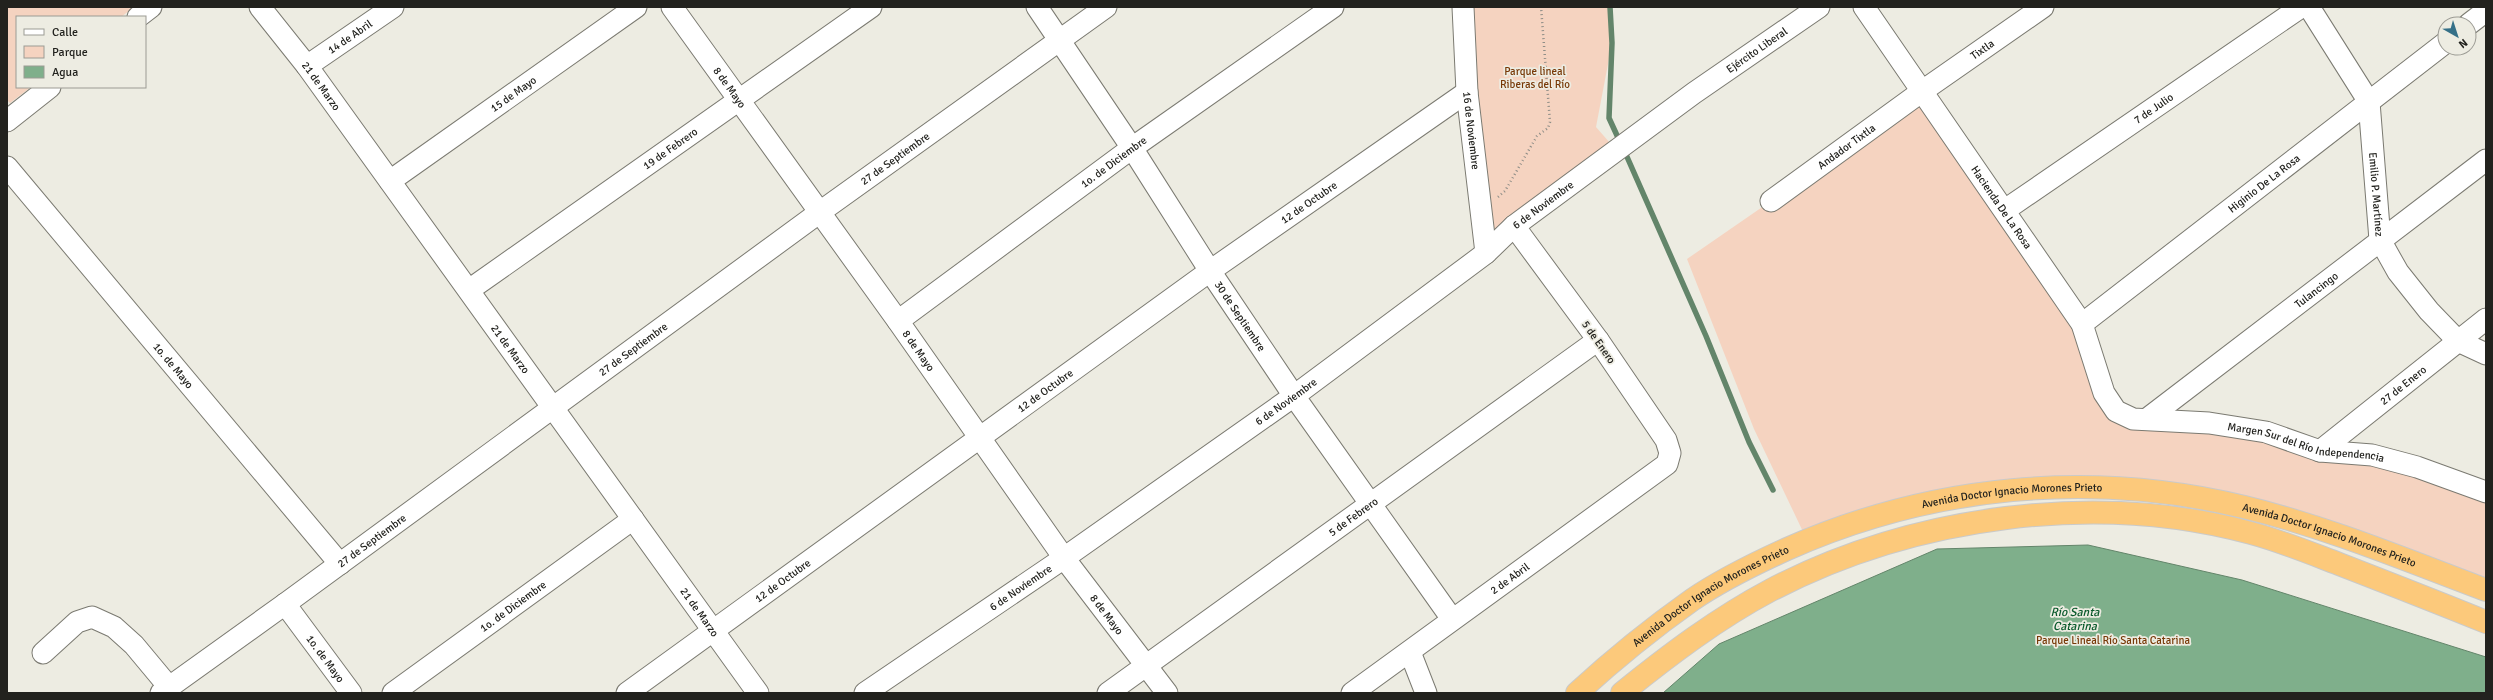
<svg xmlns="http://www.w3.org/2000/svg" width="2493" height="700" viewBox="0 0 2493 700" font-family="Signika,sans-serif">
<rect width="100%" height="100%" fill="#edece2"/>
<g fill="#f5d3c0">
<polygon points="7,7 134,7 121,17 17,17 17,87 31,87 10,103 7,100"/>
<polygon points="1463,7 1610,7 1612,43 1596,127 1617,151 1486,253"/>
<polygon points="1921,92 2005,210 2122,416 2235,426 2486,494 2486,590 2244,507 2076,487 1896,510 1807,540 1754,429 1687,259 1771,201"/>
</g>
<polygon fill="#7faf8b" stroke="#63856a" points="2088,545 2242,580 2486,657 2486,693 1663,693 1719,644 1937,549"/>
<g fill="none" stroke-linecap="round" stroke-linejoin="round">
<g stroke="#63856a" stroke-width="5.5">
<polyline points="1610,7 1612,43 1609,118 1620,142"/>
<polyline points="1624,150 1706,336 1749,442 1773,490"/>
</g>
<g stroke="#7b7a71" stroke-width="23">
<g id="minor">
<path id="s1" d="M260,7L307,66L758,693"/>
<path id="s2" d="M672,7L898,321L1064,558L1167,693"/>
<path id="s3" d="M1037,7L1132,148L1210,271L1294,396L1452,619"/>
<path id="s4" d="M1463,7L1467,92L1486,253"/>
<path id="s5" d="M1864,7L2082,324L2104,393L2116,411L2133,419L2209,423L2266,432L2320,451L2372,455L2417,467L2486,492"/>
<path id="s6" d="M2309,7L2369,102L2380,240L2398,272L2429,311L2458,341L2486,354"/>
<polyline points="138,17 151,7"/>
<polyline points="2469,24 2486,11"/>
<path id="s7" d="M307,66L393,7"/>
<polyline points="7,121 50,87"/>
<path id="s8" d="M7,167L340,564"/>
<path id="s9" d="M390,181L636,7"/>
<path id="s10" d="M1771,201L1921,92L2043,7"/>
<path id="s11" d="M2005,210L2301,7"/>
<path id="s12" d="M469,290L871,7"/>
<path id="s13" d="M898,321L1132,148L1333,7"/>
<path id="s14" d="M2082,324L2445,43"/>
<path id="s15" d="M2147,419L2486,160"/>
<path id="s16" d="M2320,451L2486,319"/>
<path id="s17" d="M285,604L351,693"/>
<polyline points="1410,652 1426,693"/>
<polyline points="43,653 77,622 92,617 114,627 134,645 169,687"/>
<path id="s18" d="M161,693L285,604L820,212L1106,7"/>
<path id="s19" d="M393,693L633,519"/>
<path id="s20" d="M627,693L1210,271L1467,92"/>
<path id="s21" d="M865,693L1064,558L1294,396L1486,253L1514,226L1694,93L1819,7"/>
<path id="s22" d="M1108,693L1598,340"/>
<path id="s23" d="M1352,693L1667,464L1670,453L1666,440L1598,340L1514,226"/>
</g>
</g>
<g stroke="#cacac9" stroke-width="24">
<g id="highway">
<path id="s24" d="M1577,693C1613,660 1651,629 1692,600C1721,580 1754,564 1787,549C1931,485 2091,470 2244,507C2327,527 2406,560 2486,590"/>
<path d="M1622,693C1669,655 1718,618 1771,590C1913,516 2096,491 2251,533C2281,541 2310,553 2339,564C2388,583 2437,602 2486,622"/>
</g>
</g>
<polyline stroke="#8f8e87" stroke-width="2.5" stroke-dasharray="1 3" stroke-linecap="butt" points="1498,197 1505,191 1537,136 1548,128 1550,122 1541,7"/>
<use href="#minor" stroke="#fff" stroke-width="21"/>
<use href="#highway" stroke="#fcc97b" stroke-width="22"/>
</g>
<g text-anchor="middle" stroke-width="3.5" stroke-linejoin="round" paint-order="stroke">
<g font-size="11" fill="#22221e" stroke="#edece2">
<text dy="4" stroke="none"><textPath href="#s7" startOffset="52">14 de Abril</textPath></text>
<text dy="4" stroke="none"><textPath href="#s10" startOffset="260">Tixtla</textPath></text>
<text dy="4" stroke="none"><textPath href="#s21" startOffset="1100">Ejército Liberal</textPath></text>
<text dy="4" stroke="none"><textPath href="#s1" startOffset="100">21 de Marzo</textPath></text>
<text dy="4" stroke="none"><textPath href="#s2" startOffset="99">8 de Mayo</textPath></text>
<text dy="4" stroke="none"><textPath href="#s9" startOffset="151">15 de Mayo</textPath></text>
<text dy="4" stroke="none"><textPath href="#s11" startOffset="180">7 de Julio</textPath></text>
<text dy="4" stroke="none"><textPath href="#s4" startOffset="124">16 de Noviembre</textPath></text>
<text dy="4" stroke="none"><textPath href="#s10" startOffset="93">Andador Tixtla</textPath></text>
<text dy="4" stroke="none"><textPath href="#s12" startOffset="246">19 de Febrero</textPath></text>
<text dy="4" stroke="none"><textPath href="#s18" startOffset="908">27 de Septiembre</textPath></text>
<text dy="4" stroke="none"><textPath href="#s13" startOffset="268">1o. de Diciembre</textPath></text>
<text dy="4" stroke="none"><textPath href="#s14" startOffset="230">Higinio De La Rosa</textPath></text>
<text dy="4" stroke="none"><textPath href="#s6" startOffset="205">Emilio P. Martínez</textPath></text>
<text dy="4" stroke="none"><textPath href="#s20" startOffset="840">12 de Octubre</textPath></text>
<text dy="4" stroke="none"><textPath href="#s21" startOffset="836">6 de Noviembre</textPath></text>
<text dy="4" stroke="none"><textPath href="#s5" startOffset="243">Hacienda De La Rosa</textPath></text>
<text dy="4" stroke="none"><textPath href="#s15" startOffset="213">Tulancingo</textPath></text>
<text dy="4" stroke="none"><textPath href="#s3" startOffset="370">30 de Septiembre</textPath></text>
<text transform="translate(1599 342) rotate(55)" y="4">5 de Enero</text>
<text dy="4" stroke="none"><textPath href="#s1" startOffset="424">21 de Marzo</textPath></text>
<text dy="4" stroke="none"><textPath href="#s18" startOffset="584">27 de Septiembre</textPath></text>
<text dy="4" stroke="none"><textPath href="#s2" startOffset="423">8 de Mayo</textPath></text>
<text dy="4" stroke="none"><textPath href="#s8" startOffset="259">1o. de Mayo</textPath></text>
<text dy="4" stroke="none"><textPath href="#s16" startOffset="106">27 de Enero</textPath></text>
<text dy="4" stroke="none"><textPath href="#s20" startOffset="516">12 de Octubre</textPath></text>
<text dy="4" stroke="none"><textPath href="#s21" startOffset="512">6 de Noviembre</textPath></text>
<text dy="4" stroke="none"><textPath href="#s5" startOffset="673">Margen Sur del Río Independencia</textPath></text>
<text dy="4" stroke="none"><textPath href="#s24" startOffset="489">Avenida Doctor Ignacio Morones Prieto</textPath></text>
<text dy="4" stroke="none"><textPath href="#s22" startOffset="302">5 de Febrero</textPath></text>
<text dy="4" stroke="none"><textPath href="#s24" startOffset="813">Avenida Doctor Ignacio Morones Prieto</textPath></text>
<text dy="4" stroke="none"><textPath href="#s18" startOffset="260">27 de Septiembre</textPath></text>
<text dy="4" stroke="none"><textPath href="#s23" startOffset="195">2 de Abril</textPath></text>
<text dy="4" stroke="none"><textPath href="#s20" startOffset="192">12 de Octubre</textPath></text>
<text dy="4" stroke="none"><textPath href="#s21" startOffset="188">6 de Noviembre</textPath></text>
<text dy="4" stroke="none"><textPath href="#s24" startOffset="166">Avenida Doctor Ignacio Morones Prieto</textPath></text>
<text dy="4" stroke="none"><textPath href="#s19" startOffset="148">1o. de Diciembre</textPath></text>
<text dy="4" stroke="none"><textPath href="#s1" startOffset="748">21 de Marzo</textPath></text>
<text dy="4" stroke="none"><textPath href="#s2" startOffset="747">8 de Mayo</textPath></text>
<text dy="4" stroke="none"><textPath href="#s17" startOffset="68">1o. de Mayo</textPath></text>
</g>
<g font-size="11" fill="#773806" stroke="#edece2">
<text x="1535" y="75">Parque lineal<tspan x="1535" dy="13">Riberas del Río</tspan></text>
<text x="2113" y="644">Parque Lineal Río Santa Catarina</text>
</g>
<g font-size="12" font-style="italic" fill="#08592b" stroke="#edece2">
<text x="2075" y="616">Río Santa<tspan x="2075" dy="14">Catarina</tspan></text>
</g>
</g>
<rect width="2493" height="700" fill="none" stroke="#22221e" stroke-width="16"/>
<rect x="16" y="16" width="130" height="72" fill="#edece2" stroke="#9c9b94"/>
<rect x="24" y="29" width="20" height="6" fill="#ffffff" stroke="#9c9b94"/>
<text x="52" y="36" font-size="12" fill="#22221e">Calle</text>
<rect x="24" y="46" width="20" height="12" fill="#f5d3c0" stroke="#9c9b94"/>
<text x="52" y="56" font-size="12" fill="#22221e">Parque</text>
<rect x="24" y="66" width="20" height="12" fill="#7faf8b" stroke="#9c9b94"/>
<text x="52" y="76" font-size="12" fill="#22221e">Agua</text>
<g transform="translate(2457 36) rotate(141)"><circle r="19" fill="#edece2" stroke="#9c9b94"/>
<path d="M0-3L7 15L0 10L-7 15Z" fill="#357088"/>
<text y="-6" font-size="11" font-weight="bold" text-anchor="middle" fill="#22221e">N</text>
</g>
</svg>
